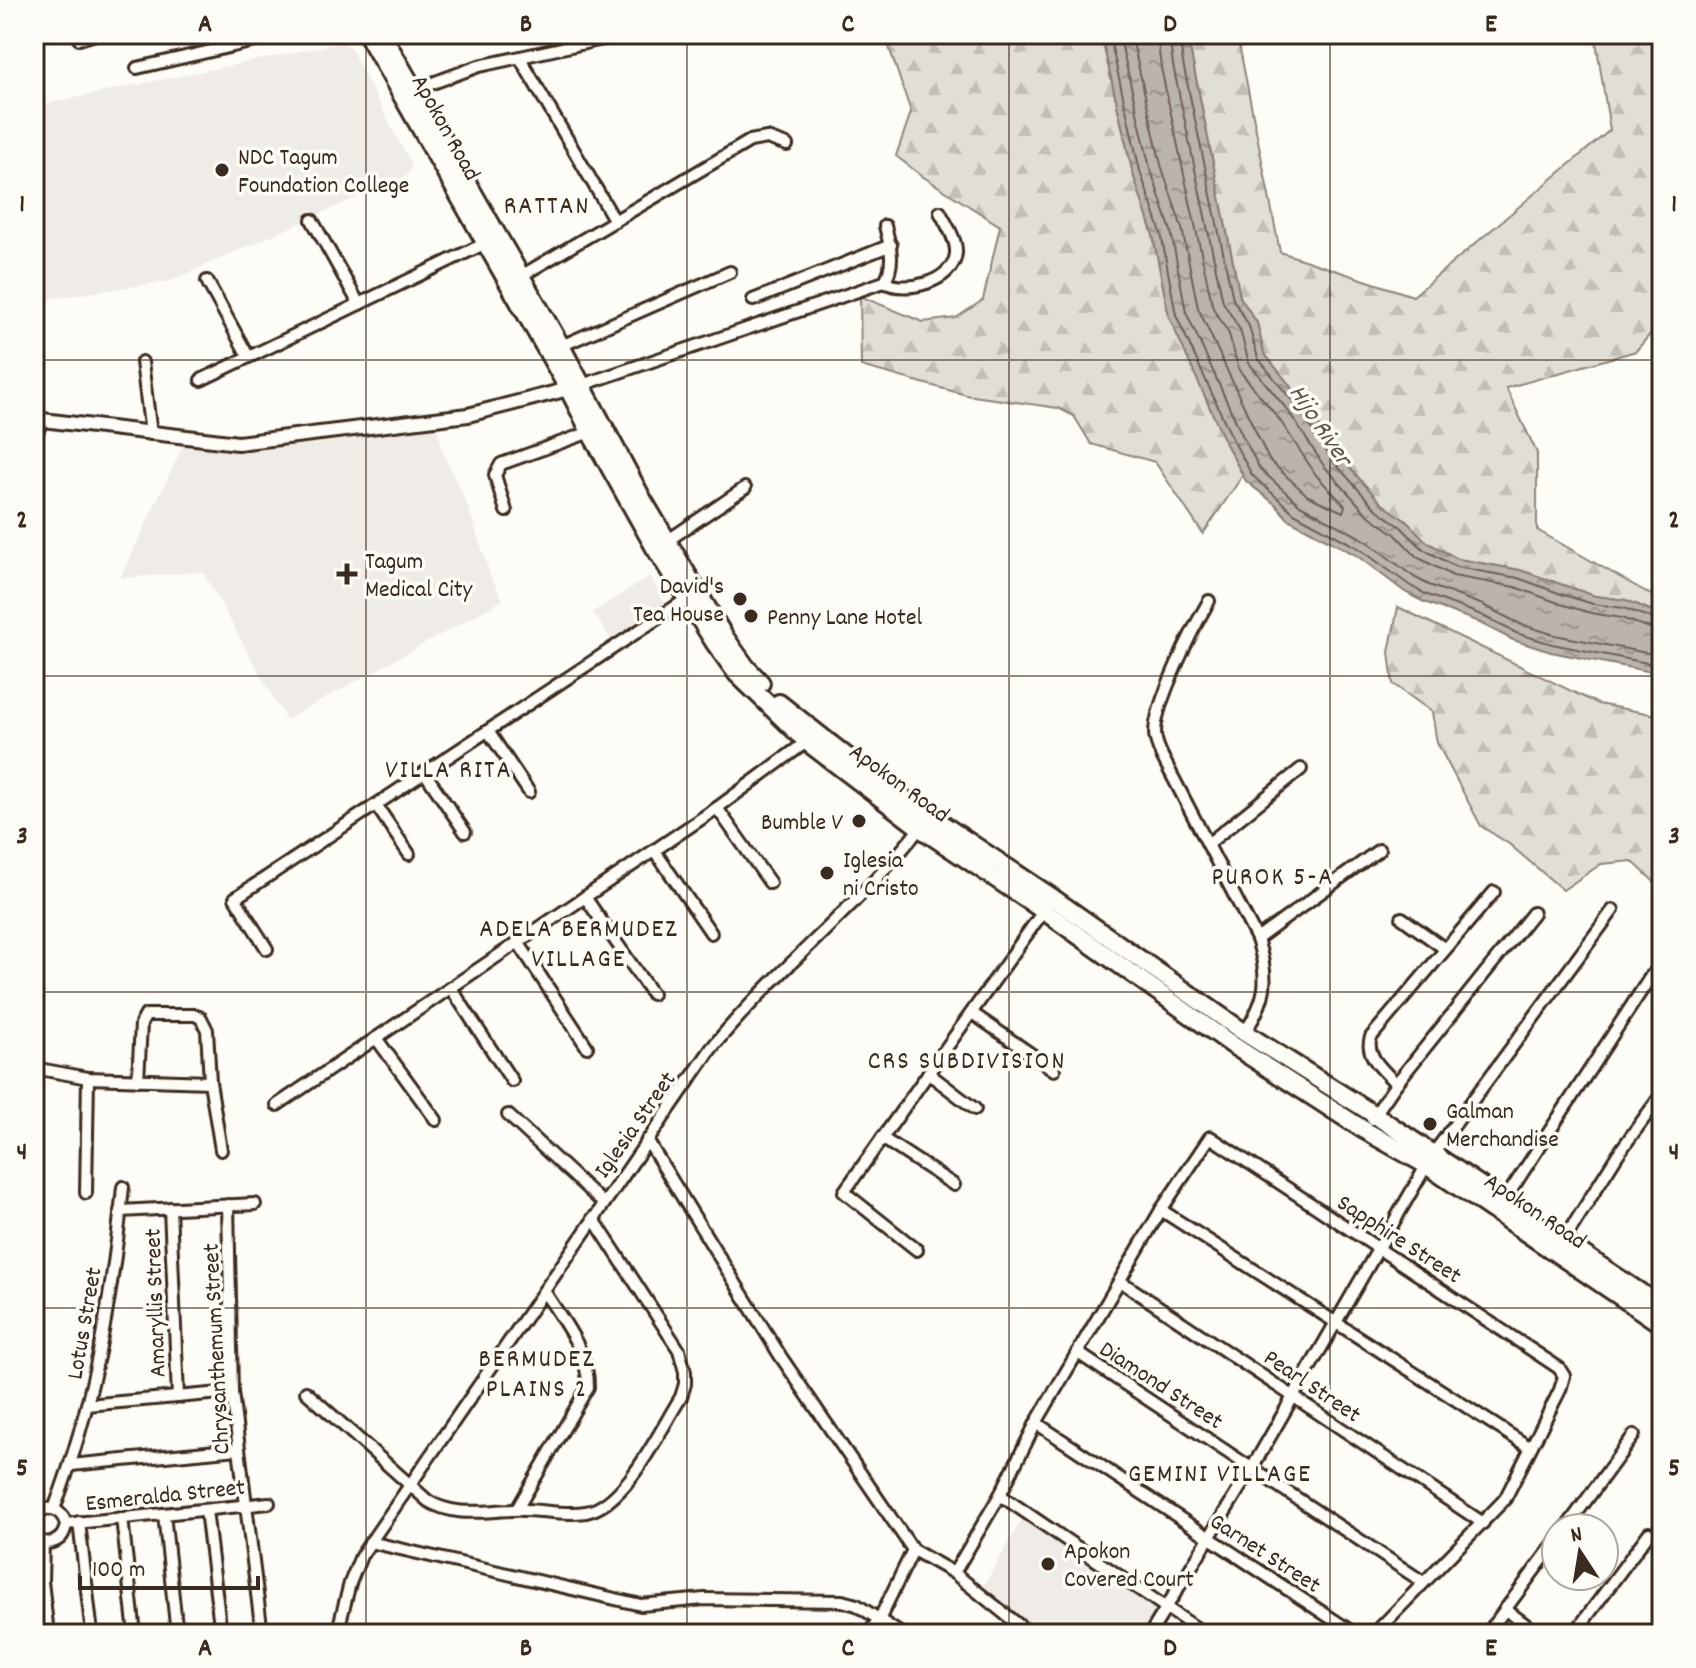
<svg xmlns="http://www.w3.org/2000/svg" width="1696" height="1668" viewBox="0 0 1696 1668" font-family="Dekko,sans-serif">
<defs>
<pattern id="forest-firs" width="22" height="20" patternUnits="userSpaceOnUse" patternTransform="scale(2)"><rect width="22" height="20" fill="#e1ded7"/><path d="M5 1l3.5 6h-7zM16 11l3.5 6h-7z" fill="#c2bfb8"/></pattern>
<pattern id="water-ripples" width="26" height="14" patternUnits="userSpaceOnUse" patternTransform="scale(2)"><rect width="26" height="14" fill="#bbb4ad"/><path d="M2 4q2-2 4 0t4 0M15 11q2-2 4 0t4 0" fill="none" stroke="#99938c"/></pattern>
</defs>
<rect width="100%" height="100%" fill="#fdfcf7"/>
<filter id="ink" filterUnits="userSpaceOnUse"><feTurbulence type="fractalNoise" baseFrequency=".0125" numOctaves="2"/><feDisplacementMap in="SourceGraphic" scale="16" xChannelSelector="R" yChannelSelector="G"/><feConvolveMatrix kernelMatrix="1 2 1 2 8 2 1 2 1" color-interpolation-filters="sRGB"/></filter>
<g filter="url(#ink)">
<g fill="#efece7">
<polygon points="340,43 350,47 412,166 408,175 170,281 34,301 34,106"/>
<polygon points="437,426 442,450 467,504 491,577 503,600 286,720 203,572 120,578 183,446 239,448"/>
<polygon points="650,576 665,604 611,640 593,612"/>
<polygon points="1024,1516 1159,1608 1143,1634 1042,1634 983,1587"/>
</g>
<g fill="url(#forest-firs)" stroke="#8e847a" stroke-width="2">
<polygon points="906,34 1101,34 1133,174 1153,235 1169,317 1243,475 1203,534 1155,462 1091,444 1074,416 1058,408 966,395 861,366 860,296 923,322 956,318 983,300 1000,226 922,176 896,156 911,112 887,41"/>
<polygon points="1187,34 1237,34 1280,252 1413,296 1610,130 1595,35 1662,34 1662,320 1636,351 1506,388 1537,453 1537,530 1662,601 1662,615 1626,600 1595,596 1520,570 1458,559 1428,543 1406,521 1381,503 1339,456 1304,403 1264,353 1257,323 1240,297"/>
<polygon points="1398,607 1598,704 1662,716 1662,889 1632,861 1601,864 1563,890 1509,844 1481,826 1437,743 1432,712 1393,684 1389,652"/>
</g>
<polygon fill="url(#water-ripples)" stroke="#887d74" stroke-width="2" points="1101,34 1187,34 1240,297 1257,323 1264,353 1304,403 1339,456 1381,503 1406,521 1428,543 1458,559 1520,570 1595,596 1626,600 1662,615 1662,674 1551,652 1513,640 1476,621 1422,601 1405,592 1356,555 1288,519 1276,505 1246,481 1227,446 1169,317 1153,235 1133,174"/>
<g fill="none" stroke-linecap="round" stroke-linejoin="round">
<g stroke="#6e6157" stroke-width="2">
<polyline points="1109,34 1140,171 1161,233 1176,315 1234,442 1252,475 1294,513 1360,549 1409,585 1425,594 1479,614 1516,633 1552,644 1662,666"/>
<polyline points="1119,34 1150,168 1171,231 1186,312 1243,437 1260,469 1300,505 1365,540 1414,577 1429,585 1483,605 1520,624 1555,635 1662,656"/>
<polyline points="1131,34 1161,165 1182,228 1198,308 1269,460 1308,496 1343,512 1345,506 1316,475 1279,419 1239,370 1229,334 1213,308 1161,68 1157,34"/>
<polyline points="1169,34 1173,65 1223,302 1240,330 1249,363 1289,412 1324,466 1368,515 1395,534 1417,557 1453,576 1515,587 1561,604 1591,613 1621,618 1662,632"/>
<polyline points="1179,34 1183,63 1233,299 1249,326 1258,358 1297,407 1332,460 1375,508 1401,527 1423,549 1456,567 1518,578 1564,595 1593,604 1624,608 1662,622"/>
</g>
<g stroke="#3b2a1e" stroke-width="16">
<g id="minor">
<polyline points="79,39 95,34"/>
<polyline points="520,58 615,221"/>
<polyline points="137,68 285,34"/>
<polyline points="411,91 479,66 626,34"/>
<polyline points="312,220 359,304"/>
<polyline points="516,279 750,141 767,138 787,145"/>
<polyline points="207,281 248,356"/>
<path d="M884,282C905,294 954,282 956,253C957,240 946,224 940,212"/>
<polyline points="753,300 891,245"/>
<polyline points="561,346 730,272"/>
<polyline points="142,362 151,434"/>
<polyline points="201,380 488,242"/>
<path d="M582,385L884,282C896,265 890,245 885,226"/>
<polyline points="506,511 495,475 501,464 593,431"/>
<polyline points="667,541 745,488"/>
<path d="M1209,601C1193,628 1155,703 1155,733C1155,741 1159,749 1162,756L1257,939C1270,980 1267,1000 1243,1035"/>
<polyline points="488,731 529,792"/>
<polyline points="425,773 465,832"/>
<polyline points="376,805 409,854"/>
<polyline points="717,808 770,883"/>
<polyline points="1209,843 1301,769"/>
<polyline points="654,850 711,933"/>
<polyline points="585,897 652,994"/>
<polyline points="1402,918 1445,949"/>
<polyline points="1257,939 1379,850"/>
<polyline points="518,942 587,1047"/>
<polyline points="267,949 235,898 690,597"/>
<polyline points="451,988 512,1081"/>
<polyline points="972,1013 1054,1070"/>
<polyline points="376,1038 436,1120"/>
<polyline points="34,1068 88,1078 210,1082"/>
<polyline points="928,1073 975,1109"/>
<polyline points="138,1080 141,1024 146,1015 195,1015 201,1018 207,1030 210,1082 221,1150"/>
<path d="M1396,1084C1385,1071 1364,1056 1371,1037L1494,892"/>
<polyline points="277,1105 717,808 809,740"/>
<polyline points="508,1115 603,1203"/>
<polyline points="1372,1119 1396,1084 1533,913"/>
<polyline points="882,1138 954,1185"/>
<polyline points="647,1140 781,1357 913,1550 954,1573 1030,1634"/>
<polyline points="86,1193 88,1078"/>
<polyline points="1504,1201 1651,976 1662,965"/>
<polyline points="228,1205 232,1392 262,1634"/>
<polyline points="170,1208 178,1397"/>
<polyline points="1161,1210 1529,1447"/>
<polyline points="120,1211 255,1204"/>
<polyline points="1564,1240 1618,1154 1662,1094"/>
<polyline points="917,1250 844,1192 1047,906"/>
<polyline points="1120,1281 1483,1523"/>
<polyline points="1078,1353 1423,1582"/>
<path d="M306,1392L428,1501C454,1517 483,1511 512,1510C536,1508 561,1516 586,1512C626,1505 660,1430 681,1397L685,1384V1372L679,1350L593,1218"/>
<polyline points="87,1405 232,1392"/>
<polyline points="1036,1423 1355,1634"/>
<polyline points="71,1465 238,1449"/>
<polyline points="1000,1495 1205,1634"/>
<path d="M54,1509C94,1405 112,1297 123,1187"/>
<path d="M517,1509L588,1387C589,1352 562,1320 544,1291"/>
<polyline points="206,1510 221,1634"/>
<polyline points="164,1514 177,1634"/>
<path d="M34,1515C47,1504 61,1508 66,1524C64,1542 48,1548 34,1537"/>
<polyline points="122,1518 135,1634"/>
<polyline points="79,1522 92,1634"/>
<polyline points="66,1524 269,1503"/>
<polyline points="1566,1528 1634,1435"/>
<polyline points="370,1542 641,1605 704,1599 842,1601 857,1605 901,1634"/>
<polyline points="43,1543 42,1581 48,1634"/>
<polyline points="954,1573 1000,1495 1036,1423 1161,1210 1210,1137 1559,1368 1564,1376 1560,1390 1505,1499 1374,1634"/>
<polyline points="1505,1609 1538,1634"/>
<polyline points="34,1633 47,1630"/>
<path d="M337,1634L350,1583L361,1556L711,1049C776,969 860,906 923,824"/>
<polyline points="868,1634 880,1618 913,1550"/>
<polyline points="1150,1634 1252,1468 1433,1154 1613,910"/>
<polyline points="1487,1634 1556,1541"/>
<polyline points="1574,1634 1649,1533"/>
</g>
</g>
<g stroke="#3b2a1e" stroke-width="18">
<g id="tertiary">
<polyline points="34,419 238,443 468,415 576,387"/>
<polyline points="34,437 41,420"/>
</g>
</g>
<g stroke="#3b2a1e" stroke-width="22">
<g id="trunk">
<polyline points="367,34 569,390 590,432 655,548 714,642 737,674 807,742 920,828 1044,911 1234,1046 1364,1130 1426,1165 1662,1325"/>
<polyline points="382,34 561,346 643,500 724,636 746,667 761,683"/>
<polyline points="779,703 879,782 1053,898 1245,1033 1375,1115 1662,1307"/>
</g>
</g>
<use href="#minor" stroke="#fdfcf7" stroke-width="10"/>
<use href="#tertiary" stroke="#fdfcf7" stroke-width="12"/>
<use href="#trunk" stroke="#fdfcf7" stroke-width="16"/>
</g>
</g>
<path fill="none" stroke="#3b2a1e" stroke-width="2" stroke-opacity="0.55" d="M366,34V1634M687,34V1634M1009,34V1634M1330,34V1634M34,360H1662M34,676H1662M34,992H1662M34,1308H1662"/>
<g fill="#3b2a1e" stroke="#fdfcf7" stroke-width="3">
<circle cx="222" cy="170" r="8"/>
<path d="M343 562h8v8h8v8h-8v8h-8v-8h-8v-8h8z"/>
<circle cx="740" cy="599" r="8"/>
<circle cx="751" cy="616" r="8"/>
<circle cx="859" cy="821" r="8"/>
<circle cx="827" cy="873" r="8"/>
<circle cx="1430" cy="1124" r="8"/>
<circle cx="1048" cy="1564" r="8"/>
</g>
<g text-anchor="middle" stroke-width="7" stroke-linejoin="round" paint-order="stroke">
<g font-size="24" fill="#3b2a1e" stroke="#fdfcf7">
<text transform="translate(447 127) rotate(61)" y="8">Apokon Road</text>
<text transform="translate(900 782) rotate(36)" y="8">Apokon Road</text>
<text transform="translate(634 1124) rotate(-55)" y="8">Iglesia Street</text>
<text transform="translate(1536 1210) rotate(34)" y="8">Apokon Road</text>
<text transform="translate(1400 1238) rotate(33)" y="8">Sapphire Street</text>
<text transform="translate(154 1303) rotate(-92)" y="8">Amaryllis Street</text>
<text transform="translate(83 1323) rotate(-80)" y="8">Lotus Street</text>
<text transform="translate(215 1349) rotate(-93)" y="8">Chrysanthemum Street</text>
<text transform="translate(1162 1384) rotate(33)" y="8">Diamond Street</text>
<text transform="translate(1313 1385) rotate(34)" y="8">Pearl Street</text>
<text transform="translate(165 1494) rotate(-6)" y="8">Esmeralda Street</text>
<text transform="translate(1266 1552) rotate(33)" y="8">Garnet Street</text>
</g>
<g font-size="24" fill="#3b2a1e" stroke="#fdfcf7" text-anchor="start">
<text x="238" y="164">NDC Tagum<tspan x="238" dy="28">Foundation College</tspan></text>
<text x="365" y="568">Tagum<tspan x="365" dy="28">Medical City</tspan></text>
<text x="724" y="593" text-anchor="end">David's<tspan x="724" dy="28">Tea House</tspan></text>
<text x="767" y="624">Penny Lane Hotel</text>
<text x="843" y="829" text-anchor="end">Bumble V</text>
<text x="843" y="867">Iglesia<tspan x="843" dy="28">ni Cristo</tspan></text>
<text x="1446" y="1118">Galman<tspan x="1446" dy="28">Merchandise</tspan></text>
<text x="1064" y="1558">Apokon<tspan x="1064" dy="28">Covered Court</tspan></text>
</g>
<g font-size="26" letter-spacing="2" fill="#3b2a1e" stroke="#fdfcf7">
<text x="547" y="213">RATTAN</text>
<text x="449" y="777">VILLA RITA</text>
<text x="1273" y="884">PUROK 5-A</text>
<text x="579" y="936">ADELA BERMUDEZ<tspan x="579" dy="30">VILLAGE</tspan></text>
<text x="967" y="1068">CRS SUBDIVISION</text>
<text x="537" y="1366">BERMUDEZ<tspan x="537" dy="30">PLAINS 2</tspan></text>
<text x="1220" y="1481">GEMINI VILLAGE</text>
</g>
<g font-size="26" font-style="italic" fill="#615349" stroke="#fdfcf7">
<text transform="translate(1322 424) rotate(56)" y="9">Hijo River</text>
</g>
</g>
<rect width="1696" height="1668" fill="none" stroke="#fdfcf7" stroke-width="88"/>
<g transform="translate(1580 1552) rotate(348)"><circle r="38" fill="#fdfcf7" stroke="#afa8a0" stroke-width="2"/>
<path d="M0-6L14 30L0 20L-14 30Z" fill="#3b2a1e"/>
<text y="-12" font-size="22" font-weight="bold" text-anchor="middle" fill="#3b2a1e">N</text>
</g>
<path d="M80 1576v12h178v-12" fill="none" stroke="#3b2a1e" stroke-width="4"/>
<text x="92" y="1576" font-size="24" fill="#3b2a1e" stroke="#fdfcf7" stroke-width="6" paint-order="stroke">100 m</text>
<rect x="44" y="44" width="1608" height="1580" fill="none" stroke="#3b2a1e" stroke-width="3"/>
<g font-size="26" text-anchor="middle" font-weight="bold" fill="#3b2a1e">
<text x="205" y="31">A</text>
<text x="526" y="31">B</text>
<text x="848" y="31">C</text>
<text x="1170" y="31">D</text>
<text x="1491" y="31">E</text>
<text x="22" y="211">1</text>
<text x="1674" y="211">1</text>
<text x="22" y="527">2</text>
<text x="1674" y="527">2</text>
<text x="22" y="843">3</text>
<text x="1674" y="843">3</text>
<text x="22" y="1159">4</text>
<text x="1674" y="1159">4</text>
<text x="22" y="1475">5</text>
<text x="1674" y="1475">5</text>
<text x="205" y="1655">A</text>
<text x="526" y="1655">B</text>
<text x="848" y="1655">C</text>
<text x="1170" y="1655">D</text>
<text x="1491" y="1655">E</text>
</g>
</svg>
